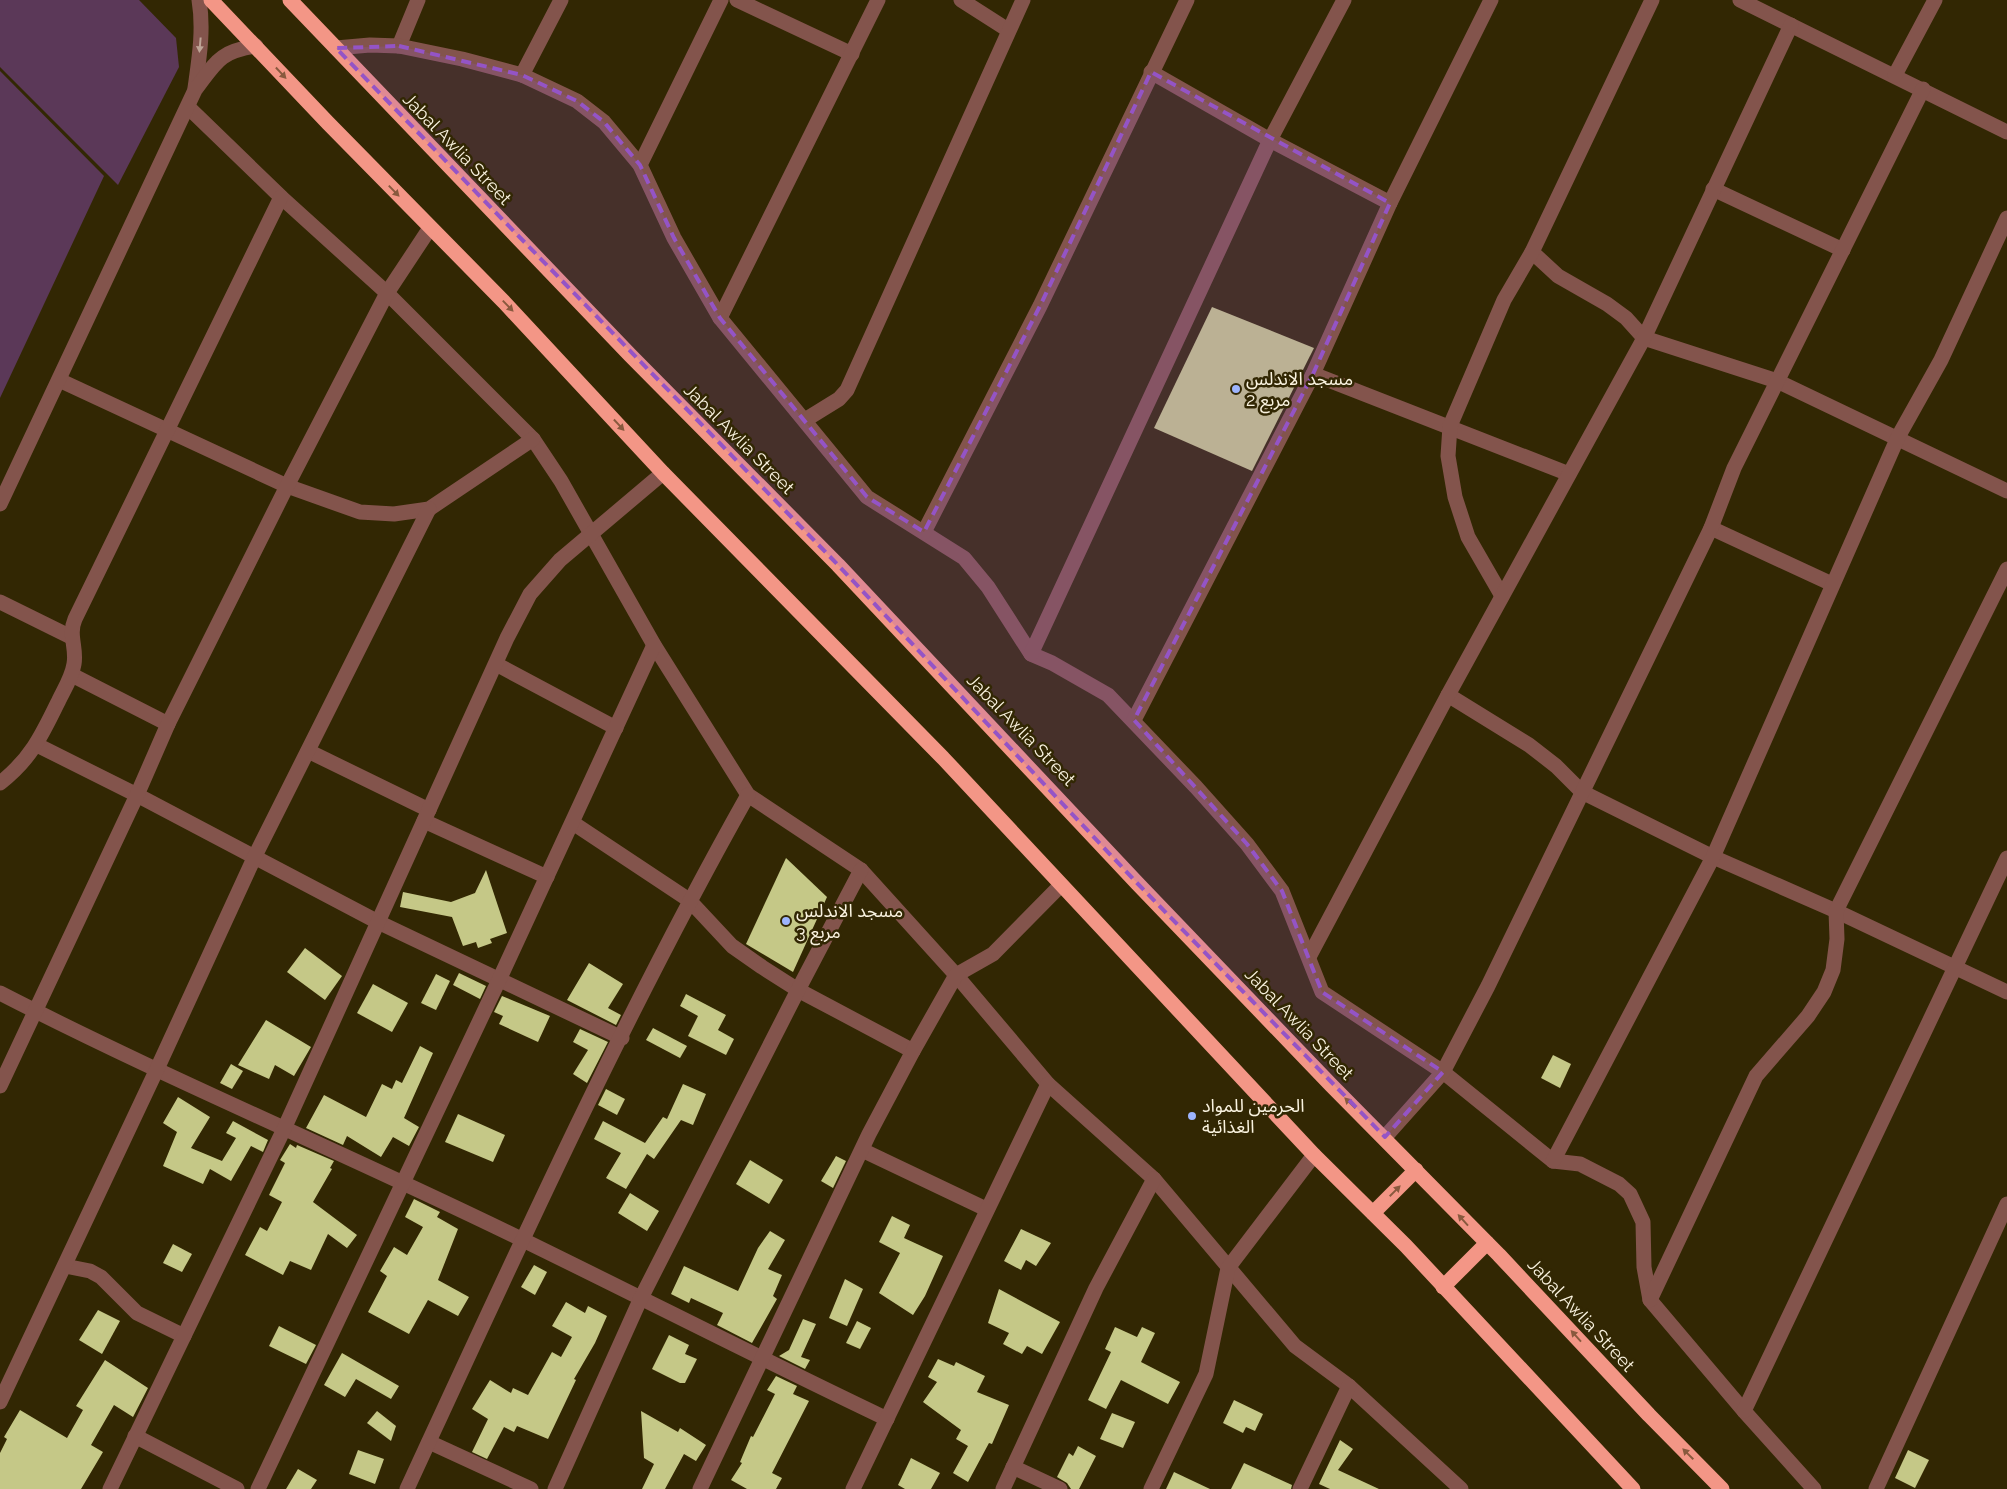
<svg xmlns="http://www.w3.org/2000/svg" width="2007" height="1489" viewBox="0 0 2007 1489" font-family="Raleway,'Noto Sans Arabic',sans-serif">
<rect width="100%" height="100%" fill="#322703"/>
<g fill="#5b3858">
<polygon points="0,0 139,0 176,38 179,67 118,185 0,67"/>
<polygon points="0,71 104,176 0,398"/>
</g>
<g fill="#c5c887">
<polygon points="1212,307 1314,348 1252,471 1154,428"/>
<polygon points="786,858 827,897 793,972 746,944"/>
<polygon points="486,870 507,933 490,939 492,943 478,948 476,942 463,946 452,917 400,907 403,892 451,902 475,893"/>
<polygon points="305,948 342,976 325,1000 287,972"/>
<polygon points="589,963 623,984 608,1008 621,1015 616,1025 567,1000"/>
<polygon points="459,973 486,986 480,999 453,985"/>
<polygon points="436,974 450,981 436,1010 421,1003"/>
<polygon points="373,984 408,1003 392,1032 357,1013"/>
<polygon points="686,994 726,1015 718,1030 734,1039 726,1055 688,1036 698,1016 680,1006"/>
<polygon points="502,996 550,1016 538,1042 499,1024 503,1016 494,1012"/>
<polygon points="266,1020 311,1047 294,1076 275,1065 269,1079 238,1065"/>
<polygon points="653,1028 687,1046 680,1058 646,1040"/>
<polygon points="580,1029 608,1042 587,1083 573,1074 588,1050 573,1042"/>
<polygon points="420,1046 433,1053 404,1118 419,1127 409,1146 393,1137 381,1157 347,1136 343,1145 306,1128 324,1095 366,1117 382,1084 392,1089 396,1080 402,1083"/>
<polygon points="1553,1055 1571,1064 1560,1088 1541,1078"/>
<polygon points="231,1064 243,1071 232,1089 220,1083"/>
<polygon points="683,1084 706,1094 693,1125 681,1120 654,1159 647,1154 626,1189 606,1178 621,1153 594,1139 603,1121 645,1143 663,1117 667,1119"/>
<polygon points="606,1089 625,1099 617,1115 598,1105"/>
<polygon points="178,1097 210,1117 191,1148 222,1161 236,1138 226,1133 233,1121 268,1140 263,1152 251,1146 231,1181 210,1169 203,1184 163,1166 177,1132 163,1123"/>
<polygon points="458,1114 505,1135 493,1162 445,1142"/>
<polygon points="290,1144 296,1148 297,1145 334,1161 330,1168 332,1169 313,1202 357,1235 347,1248 328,1234 311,1270 290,1261 283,1275 245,1255 260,1227 267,1231 282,1202 269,1195 285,1163 280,1160"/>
<polygon points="836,1156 846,1161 833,1188 821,1181"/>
<polygon points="750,1160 783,1180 769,1204 736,1184"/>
<polygon points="630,1193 659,1211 647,1231 618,1213"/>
<polygon points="414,1199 440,1212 437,1217 458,1229 438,1280 469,1297 458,1316 428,1300 409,1334 368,1312 387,1276 380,1271 394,1247 407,1255 423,1227 405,1217"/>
<polygon points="892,1216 910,1225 904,1238 943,1256 925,1296 913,1315 879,1293 900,1253 879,1242"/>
<polygon points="1021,1229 1051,1243 1036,1266 1026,1260 1021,1270 1004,1261"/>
<polygon points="770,1231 785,1240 768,1269 782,1275 773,1296 777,1299 752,1343 717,1325 723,1313 691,1298 689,1303 671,1294 684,1266 738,1291 758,1248"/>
<polygon points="173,1244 192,1254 182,1272 163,1263"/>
<polygon points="534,1265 547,1272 535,1295 521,1287"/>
<polygon points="845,1279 863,1289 847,1326 829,1318"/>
<polygon points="999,1289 1060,1322 1042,1354 1027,1346 1022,1354 1003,1344 1009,1333 988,1323"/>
<polygon points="566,1302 585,1313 588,1306 607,1316 595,1343 574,1379 576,1380 548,1439 517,1426 514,1432 504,1427 487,1459 472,1452 488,1419 472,1409 490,1380 511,1393 513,1388 528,1395 552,1352 561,1357 572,1337 552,1326"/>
<polygon points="98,1310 120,1321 102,1354 79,1340"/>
<polygon points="803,1319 816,1324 801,1357 810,1360 805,1369 779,1356 789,1350"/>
<polygon points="857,1321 871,1328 860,1349 846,1343"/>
<polygon points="279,1326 316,1345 306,1364 269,1346"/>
<polygon points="1115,1327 1137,1337 1142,1327 1155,1333 1141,1362 1180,1382 1168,1404 1121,1380 1106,1409 1088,1400 1111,1352 1105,1349"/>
<polygon points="669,1335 689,1345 685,1354 697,1359 685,1383 680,1383 652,1369"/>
<polygon points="342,1353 399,1386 391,1399 356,1379 345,1397 324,1385"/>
<polygon points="938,1359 954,1366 956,1362 985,1376 977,1392 1009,1405 992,1444 989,1443 968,1482 953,1473 968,1446 956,1439 961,1430 923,1402 937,1382 928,1377"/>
<polygon points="105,1360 148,1388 133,1417 114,1405 91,1445 103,1452 81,1489 0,1489 0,1453 7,1439 4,1437 20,1410 67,1438 83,1410 76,1406"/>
<polygon points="776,1376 797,1386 793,1394 809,1401 772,1473 782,1478 776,1489 747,1489 731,1480 742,1463 740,1462 751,1436 753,1437 775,1394 767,1390"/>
<polygon points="1234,1400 1263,1414 1255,1431 1246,1427 1243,1433 1223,1423"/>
<polygon points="377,1411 396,1426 391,1441 367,1423"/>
<polygon points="641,1411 678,1432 680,1428 706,1445 696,1461 684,1454 665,1489 642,1489 654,1464 644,1458"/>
<polygon points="1112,1413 1135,1422 1123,1448 1100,1439"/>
<polygon points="1340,1440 1353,1449 1338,1470 1379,1489 1330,1489 1319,1484"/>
<polygon points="1078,1446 1096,1456 1079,1489 1071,1489 1067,1483 1057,1477 1069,1453 1073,1456"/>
<polygon points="358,1450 384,1459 375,1484 349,1474"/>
<polygon points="1908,1450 1929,1460 1915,1488 1895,1478"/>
<polygon points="911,1458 940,1473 931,1489 905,1489 898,1485"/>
<polygon points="1244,1463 1292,1485 1291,1489 1231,1489"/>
<polygon points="298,1469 317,1480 311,1489 286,1489"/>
<polygon points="1174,1472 1210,1489 1166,1489"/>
</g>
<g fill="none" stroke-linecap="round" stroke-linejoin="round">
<g stroke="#83544c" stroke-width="15">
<polyline points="737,0 852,54"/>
<polyline points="961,0 1008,30"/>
<polyline points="1740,0 2007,132"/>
<polyline points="399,46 418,0"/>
<polyline points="336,48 370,45 399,46 462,59 522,75 577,101 604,122 640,165 674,238 720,318 867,497 964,558 988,587 1031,654 1052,663 1108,695 1196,787 1247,844 1282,891 1322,992 1443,1072 1553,1161 1580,1164 1619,1184 1630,1194 1643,1222 1644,1267 1650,1300 1744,1411 1814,1489"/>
<polyline points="1151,72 1270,140 1390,203"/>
<polyline points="522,75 561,0"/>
<polyline points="1895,75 1935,0"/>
<path d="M195,88C199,59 204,30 199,0"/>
<polyline points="188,107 281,197 387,293 533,439 561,481 654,645 748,795 861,870 956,975 1048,1084 1154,1179 1295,1346 1349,1386 1461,1489"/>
<polyline points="640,165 721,0"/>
<polyline points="1713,189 1843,250"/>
<polyline points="1532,252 1558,276 1607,304 1626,318 1644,338 1777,381 2007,491"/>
<polyline points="720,318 878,0"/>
<polyline points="1313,374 1569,474"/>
<polyline points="59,380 287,486 360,512 394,514 429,509 533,439"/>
<polyline points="805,420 839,399 847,390 1023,0"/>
<path d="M0,504L195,90C217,61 219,52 256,46"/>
<polyline points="1711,528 1832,584"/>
<polyline points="924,532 1040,306 1187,0"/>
<polyline points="1502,596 1468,537 1455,497 1448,456 1450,426 1504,300 1532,252 1652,0"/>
<polyline points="0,602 71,637"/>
<polyline points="1031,654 1270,140 1344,0"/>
<polyline points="496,664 616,728"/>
<polyline points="72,675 168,724"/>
<polyline points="1448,695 1529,745 1556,766 1582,792 1713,857 1836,911 2007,992"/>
<polyline points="1134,720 1313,374 1390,203 1491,0"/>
<polyline points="37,745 137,795 378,922 622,1038"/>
<polyline points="308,751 429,810"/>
<path d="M0,783C31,759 42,735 59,700C65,688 72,677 74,664C77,648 68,635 75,619L281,197"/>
<polyline points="424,821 547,877"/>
<polyline points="573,823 689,900 732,946 762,967 798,990 913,1051"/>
<polyline points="1309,957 1448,695 1644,338 1791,25"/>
<path d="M0,993C171,1081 350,1155 523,1240C644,1299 765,1361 887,1419"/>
<polyline points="0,1086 137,795 168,724 287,486 387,293 430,228"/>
<polyline points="1385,1137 1443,1072 1488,986 1711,528 1734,468 1923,89"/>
<polyline points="862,1150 986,1209"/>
<polyline points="1553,1161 1713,857 1898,437 1941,360 2007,218"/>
<polyline points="65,1266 90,1271 101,1277 137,1313 184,1336"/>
<polyline points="1650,1300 1756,1076 1808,1016 1824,992 1833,970 1837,939 1836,911 2007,569"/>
<polyline points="0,1402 157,1069 255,856 429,509"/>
<polyline points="1744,1411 2007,858"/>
<polyline points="135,1436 237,1489"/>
<polyline points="429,1442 531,1489"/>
<polyline points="1013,1467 1060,1489"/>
<polyline points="110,1489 284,1129 507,638 530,594 560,560 663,473"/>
<polyline points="258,1489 499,980 654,645"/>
<path d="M407,1489C515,1255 622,1019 748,795"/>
<polyline points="555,1489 640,1300 798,990 861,870"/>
<polyline points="700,1489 869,1134 913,1051 956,975 993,954 1061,885"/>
<polyline points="853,1489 1048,1084"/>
<polyline points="1003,1489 1096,1288 1154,1179"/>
<polyline points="1151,1489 1206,1374 1228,1268 1314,1155"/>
<polyline points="1300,1489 1349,1386"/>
<polyline points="1876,1489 2007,1204"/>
</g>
<g stroke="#f39686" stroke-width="15">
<polyline points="211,0 328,123 504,302 663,473 943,758 1314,1155 1406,1246 1633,1489"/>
<polyline points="290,0 630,355 838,565 1137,883 1331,1085 1499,1255 1649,1415 1722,1489"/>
<polyline points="1373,1213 1416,1170"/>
<polyline points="1443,1287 1487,1243"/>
</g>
</g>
<defs><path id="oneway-solid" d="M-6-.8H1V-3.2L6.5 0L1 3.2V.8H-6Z" transform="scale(1.25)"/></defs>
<use fill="#bea496" href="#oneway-solid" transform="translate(200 45) rotate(95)"/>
<g fill="#89593e">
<use href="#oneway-solid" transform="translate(281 73) rotate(47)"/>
<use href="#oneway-solid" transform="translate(394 191) rotate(46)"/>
<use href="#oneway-solid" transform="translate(508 306) rotate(46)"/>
<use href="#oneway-solid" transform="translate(619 425) rotate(47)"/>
<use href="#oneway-solid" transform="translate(1350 1103) rotate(-136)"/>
<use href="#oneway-solid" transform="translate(1395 1191) rotate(-45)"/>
<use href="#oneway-solid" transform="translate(1463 1220) rotate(-132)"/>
<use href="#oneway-solid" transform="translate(1576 1336) rotate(-132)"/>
<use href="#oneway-solid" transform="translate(1688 1454) rotate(-135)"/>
</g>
<path fill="#9454c6" fill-opacity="0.2" stroke="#9454c6" stroke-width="4" stroke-dasharray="10 6" stroke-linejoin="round" d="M399,46L522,75L577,101L604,122L640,165L674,238L720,318L867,497L924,532L1040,306L1151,72L1390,203L1313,374L1134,720L1247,844L1282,891L1322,992L1443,1072L1385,1137L1137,883L838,565L336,48Z"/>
<g fill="#9db4fd" stroke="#322703" stroke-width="2">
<circle cx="1236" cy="389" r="5"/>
<circle cx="786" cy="921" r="5"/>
<circle cx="1192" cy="1116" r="5"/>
</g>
<g text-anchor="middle" stroke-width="5" stroke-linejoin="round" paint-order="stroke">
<g font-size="18" fill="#faf3e0" stroke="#322703">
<text transform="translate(457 149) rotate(46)" y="6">Jabal Awlia Street</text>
<text transform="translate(739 439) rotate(45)" y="6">Jabal Awlia Street</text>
<text transform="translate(1021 730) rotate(46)" y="6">Jabal Awlia Street</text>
<text transform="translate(1299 1024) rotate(46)" y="6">Jabal Awlia Street</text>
<text transform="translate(1581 1315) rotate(47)" y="6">Jabal Awlia Street</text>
</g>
<g font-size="18" fill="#faf3e0" stroke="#322703" text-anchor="start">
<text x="1246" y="385">مسجد الاندلس<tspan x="1246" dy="21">مربع 2</tspan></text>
<text x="796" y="917">مسجد الاندلس<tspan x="796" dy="21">مربع 3</tspan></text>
<text x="1202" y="1112">الحرمين للمواد<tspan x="1202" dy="21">الغذائية</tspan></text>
</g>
</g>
</svg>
